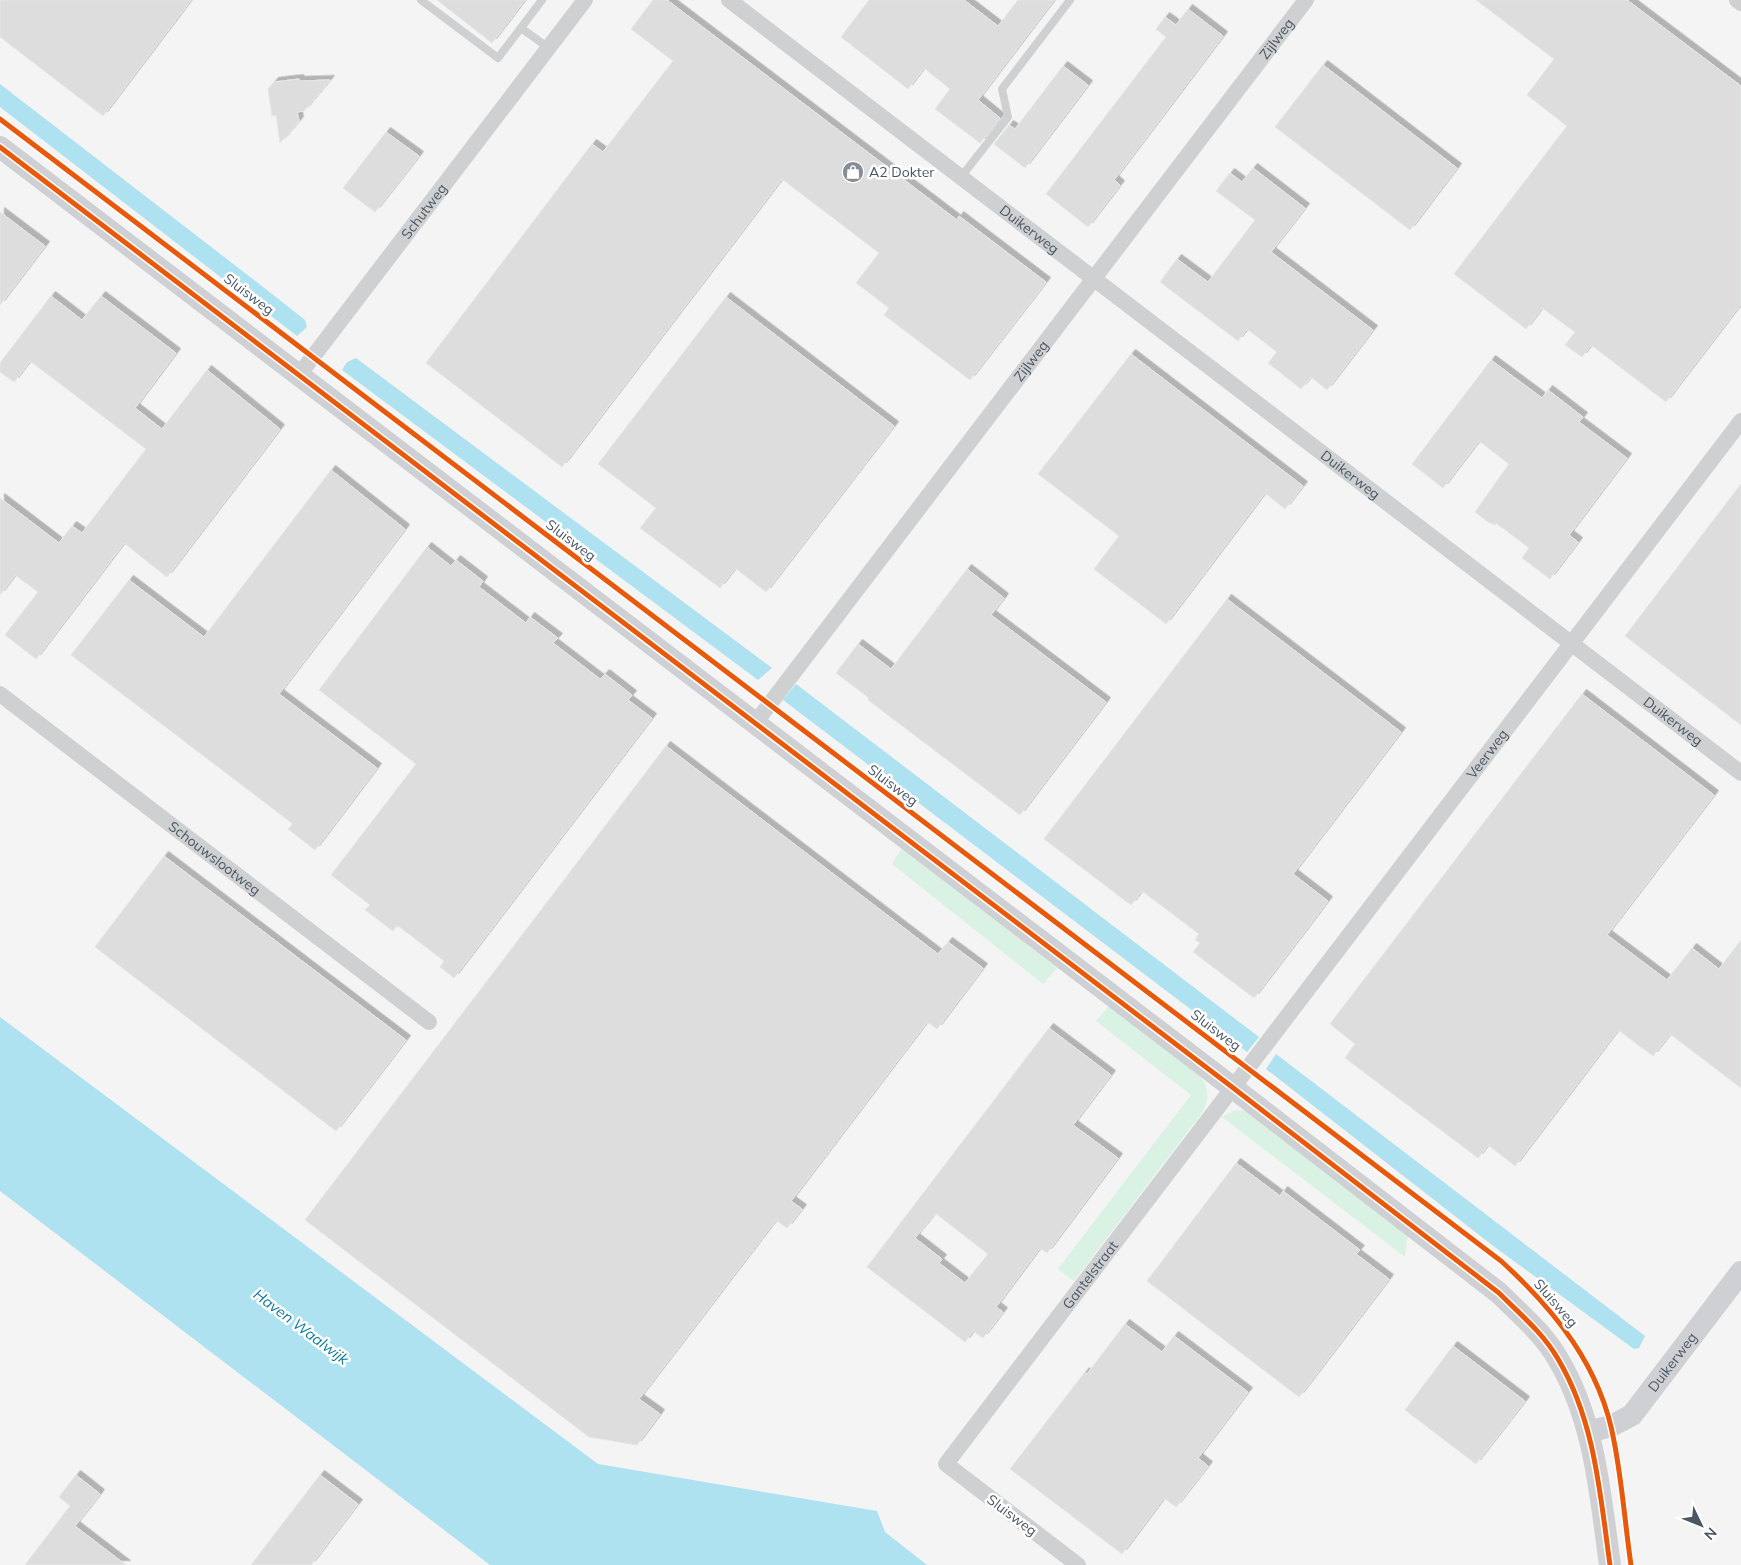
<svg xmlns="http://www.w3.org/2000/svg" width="1741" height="1565" viewBox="0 0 1741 1565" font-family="Mulish,sans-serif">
<defs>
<filter id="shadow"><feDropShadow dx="4.5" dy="-4.5" stdDeviation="0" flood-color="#0004"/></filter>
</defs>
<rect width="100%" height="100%" fill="#f4f4f4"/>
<g fill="#d9f2e3">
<polygon points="902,848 1057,968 1043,984 892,864"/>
<path d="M1109,1006L1197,1072C1209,1086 1211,1099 1201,1114L1074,1281L1058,1269L1191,1095L1096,1021Z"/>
<polygon points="1235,1110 1246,1111 1408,1234 1405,1257 1222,1117"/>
</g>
<g fill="#aee2f0">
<polygon points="0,84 267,290 305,320 307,327 297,336 0,107"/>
<polygon points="356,358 772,668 758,680 342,370 347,362"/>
<polygon points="796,684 1259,1037 1247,1052 783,700"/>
<polygon points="0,1017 598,1464 877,1511 885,1532 927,1565 490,1565 0,1191"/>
<polygon points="1276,1054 1645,1336 1639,1348 1634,1349 1492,1245 1266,1069"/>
</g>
<g fill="#ddddde" stroke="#e5e6e7" fill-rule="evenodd" filter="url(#shadow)">
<polygon points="0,0 191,0 103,116 0,37"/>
<polygon points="437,0 525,0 492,43"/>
<polygon points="653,0 667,0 957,220 959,216 1046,282 970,380 884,315 889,308 856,283 879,253 782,179 562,467 426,363 592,144 603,152 673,61 631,29"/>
<polygon points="869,0 964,0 998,26 1018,0 1054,0 978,100 1000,118 980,143 935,109 950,89 924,68 908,89 841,37"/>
<polygon points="1476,0 1627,0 1741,86 1741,304 1666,402 1591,345 1582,357 1565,345 1575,332 1542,308 1526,329 1454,274 1567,126 1527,95 1554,59"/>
<polygon points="1188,9 1223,36 1114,180 1120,185 1088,227 1046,194 1166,37 1156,29 1165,17 1176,25"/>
<polygon points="1323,65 1457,168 1410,230 1275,127"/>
<polygon points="1063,66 1088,85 1025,168 994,144 1009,125 1015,129"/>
<polygon points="299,79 300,81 330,80 304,111 297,112 299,121 280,143 276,115 272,116 268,89 274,82"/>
<polygon points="386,132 419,156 375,212 343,188"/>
<polygon points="1253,168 1305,208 1271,252 1373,330 1327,390 1311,377 1301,389 1268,363 1277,352 1247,329 1238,341 1160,282 1177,259 1208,282 1255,220 1216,191 1230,173 1242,182"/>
<polygon points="0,212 45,246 0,305"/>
<polygon points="51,296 82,320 101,296 176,353 135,408 162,429 207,370 280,429 167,577 124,543 36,659 5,635 38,592 15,575 0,595 0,498 59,543 72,526 82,533 146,449 30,361 14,382 0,372 0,363"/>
<polygon points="726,297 894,426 766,592 735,568 720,588 640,528 656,508 598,464"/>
<polygon points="1131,354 1303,486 1285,509 1265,493 1166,624 1094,569 1119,536 1038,474"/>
<polygon points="1491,360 1542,398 1548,390 1583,417 1579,422 1627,458 1569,535 1578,542 1550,579 1522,558 1529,548 1496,523 1495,525 1488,522 1475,512 1509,464 1479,441 1443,488 1412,464"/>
<polygon points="331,470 405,529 279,694 377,768 315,850 288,829 293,824 71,655 129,580 204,637"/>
<polygon points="1741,484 1741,725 1625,636"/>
<polygon points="427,547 451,566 456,560 483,581 479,587 526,623 530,617 558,638 553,643 600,679 605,674 632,695 628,700 652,718 454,978 440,967 444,961 397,925 393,931 365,910 370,905 331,875 416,764 319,690"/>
<polygon points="967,569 1004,598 991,615 1106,702 1020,815 868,700 869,698 836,673 858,644 891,669"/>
<polygon points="1227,599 1401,732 1293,874 1328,901 1254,998 1193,952 1200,943 1195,940 1199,934 1142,891 1131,905 1044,839"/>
<polygon points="1582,694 1714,795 1607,935 1667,980 1692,948 1719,969 1741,940 1741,1088 1670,1034 1653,1056 1618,1030 1515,1166 1488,1145 1478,1158 1345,1058 1355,1044 1330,1024"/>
<polygon points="666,746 938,954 948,942 983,968 937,1029 927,1022 791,1201 802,1209 787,1228 776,1220 639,1399 660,1414 637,1445 589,1437 305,1220"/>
<polygon points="164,856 406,1040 336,1131 95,947"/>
<path d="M1049,1028L1111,1075L1073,1125L1118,1158L1047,1253L1040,1248L996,1307L1003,1312L983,1338L973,1331L965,1342L867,1267ZM935,1213L988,1254L965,1283L939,1263L942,1259L915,1238Z"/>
<polygon points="1236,1163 1280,1196 1283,1191 1360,1250 1356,1254 1389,1279 1299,1397 1147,1281"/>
<polygon points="1125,1324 1162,1352 1174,1336 1248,1392 1198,1458 1208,1466 1176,1507 1164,1498 1122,1554 1010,1469 1085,1372 1087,1374"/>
<polygon points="1453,1346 1525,1401 1476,1464 1405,1410"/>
<polygon points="76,1475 100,1494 75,1526 126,1565 25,1565 70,1506 59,1497"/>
<polygon points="320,1475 358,1504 347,1518 311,1565 251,1565"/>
</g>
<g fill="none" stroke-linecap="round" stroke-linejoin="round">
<g stroke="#ced0d2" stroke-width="8">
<polyline points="421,0 498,58 542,0"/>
<polyline points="521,28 549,48"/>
<polyline points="961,177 1008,117 1002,89 1070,0"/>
</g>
<g stroke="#ced0d2" stroke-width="16">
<path id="s1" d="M729,0L1741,773"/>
<polyline points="1737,0 1741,3"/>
<path id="s2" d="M299,375L585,0"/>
<path id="s3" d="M0,694L429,1022"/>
<path id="s4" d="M756,722L1306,0"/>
<path id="s5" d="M1078,1565L946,1464L1741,421"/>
</g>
<g stroke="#ced0d4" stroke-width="22">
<path d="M0,147L1232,1087L1499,1293C1520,1314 1543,1333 1558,1359C1595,1421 1600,1494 1610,1565"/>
<path id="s6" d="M1588,1432L1611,1426L1632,1415L1741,1272"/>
</g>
<g stroke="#fff" stroke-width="8">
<g id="cycleway">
<path d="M0,119L1501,1261C1555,1310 1601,1367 1614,1441C1622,1481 1625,1524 1631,1565"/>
<path d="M0,147L1232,1087L1499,1293C1520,1314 1543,1333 1558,1359C1595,1421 1600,1494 1610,1565"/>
</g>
</g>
<use href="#cycleway" stroke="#e8590c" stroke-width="5"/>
</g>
<defs>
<g id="shop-disc" transform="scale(1.125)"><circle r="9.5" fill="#868d94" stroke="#fff"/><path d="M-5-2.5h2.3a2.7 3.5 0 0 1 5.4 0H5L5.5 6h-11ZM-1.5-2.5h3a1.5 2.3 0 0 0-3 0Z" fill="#fff"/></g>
</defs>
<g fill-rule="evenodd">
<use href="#shop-disc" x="853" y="172"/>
</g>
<g text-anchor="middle" stroke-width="5" stroke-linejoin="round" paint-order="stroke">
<g font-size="14" fill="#4a5661" stroke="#fff">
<text dy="5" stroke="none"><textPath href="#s4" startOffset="859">Zijlweg</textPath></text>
<text dy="5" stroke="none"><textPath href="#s2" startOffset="206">Schutweg</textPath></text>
<text dy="5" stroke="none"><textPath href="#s1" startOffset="378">Duikerweg</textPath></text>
<text transform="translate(249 294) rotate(37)" y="5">Sluisweg</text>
<text dy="5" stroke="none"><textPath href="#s4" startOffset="454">Zijlweg</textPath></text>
<text dy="5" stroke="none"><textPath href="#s1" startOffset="782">Duikerweg</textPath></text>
<text transform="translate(571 540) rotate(37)" y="5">Sluisweg</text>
<text dy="5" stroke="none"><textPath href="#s1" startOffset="1188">Duikerweg</textPath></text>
<text dy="5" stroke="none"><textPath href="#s5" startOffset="1059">Veerweg</textPath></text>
<text transform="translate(893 785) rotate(37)" y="5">Sluisweg</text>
<text dy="5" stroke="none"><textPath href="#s3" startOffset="270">Schouwslootweg</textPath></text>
<text transform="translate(1216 1030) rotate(37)" y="5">Sluisweg</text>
<text dy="5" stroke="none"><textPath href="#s5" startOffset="404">Gantelstraat</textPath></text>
<text transform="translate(1556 1303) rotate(49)" y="5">Sluisweg</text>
<text dy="5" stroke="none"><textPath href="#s6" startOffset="114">Duikerweg</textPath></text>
<text transform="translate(1012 1515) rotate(37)" y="5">Sluisweg</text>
</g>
<g font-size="14" fill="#4a5661" stroke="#fff" text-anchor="start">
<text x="869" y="177">A2 Dokter</text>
</g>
<g font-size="15" font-style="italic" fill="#0c7c9b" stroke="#fff">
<text transform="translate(301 1327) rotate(37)" y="5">Haven Waalwijk</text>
</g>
</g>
<g transform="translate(1701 1525) rotate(133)" stroke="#ffffff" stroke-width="4" paint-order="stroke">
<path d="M0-4L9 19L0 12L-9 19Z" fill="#4a5661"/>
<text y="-8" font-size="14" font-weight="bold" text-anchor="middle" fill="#4a5661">N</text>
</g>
</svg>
